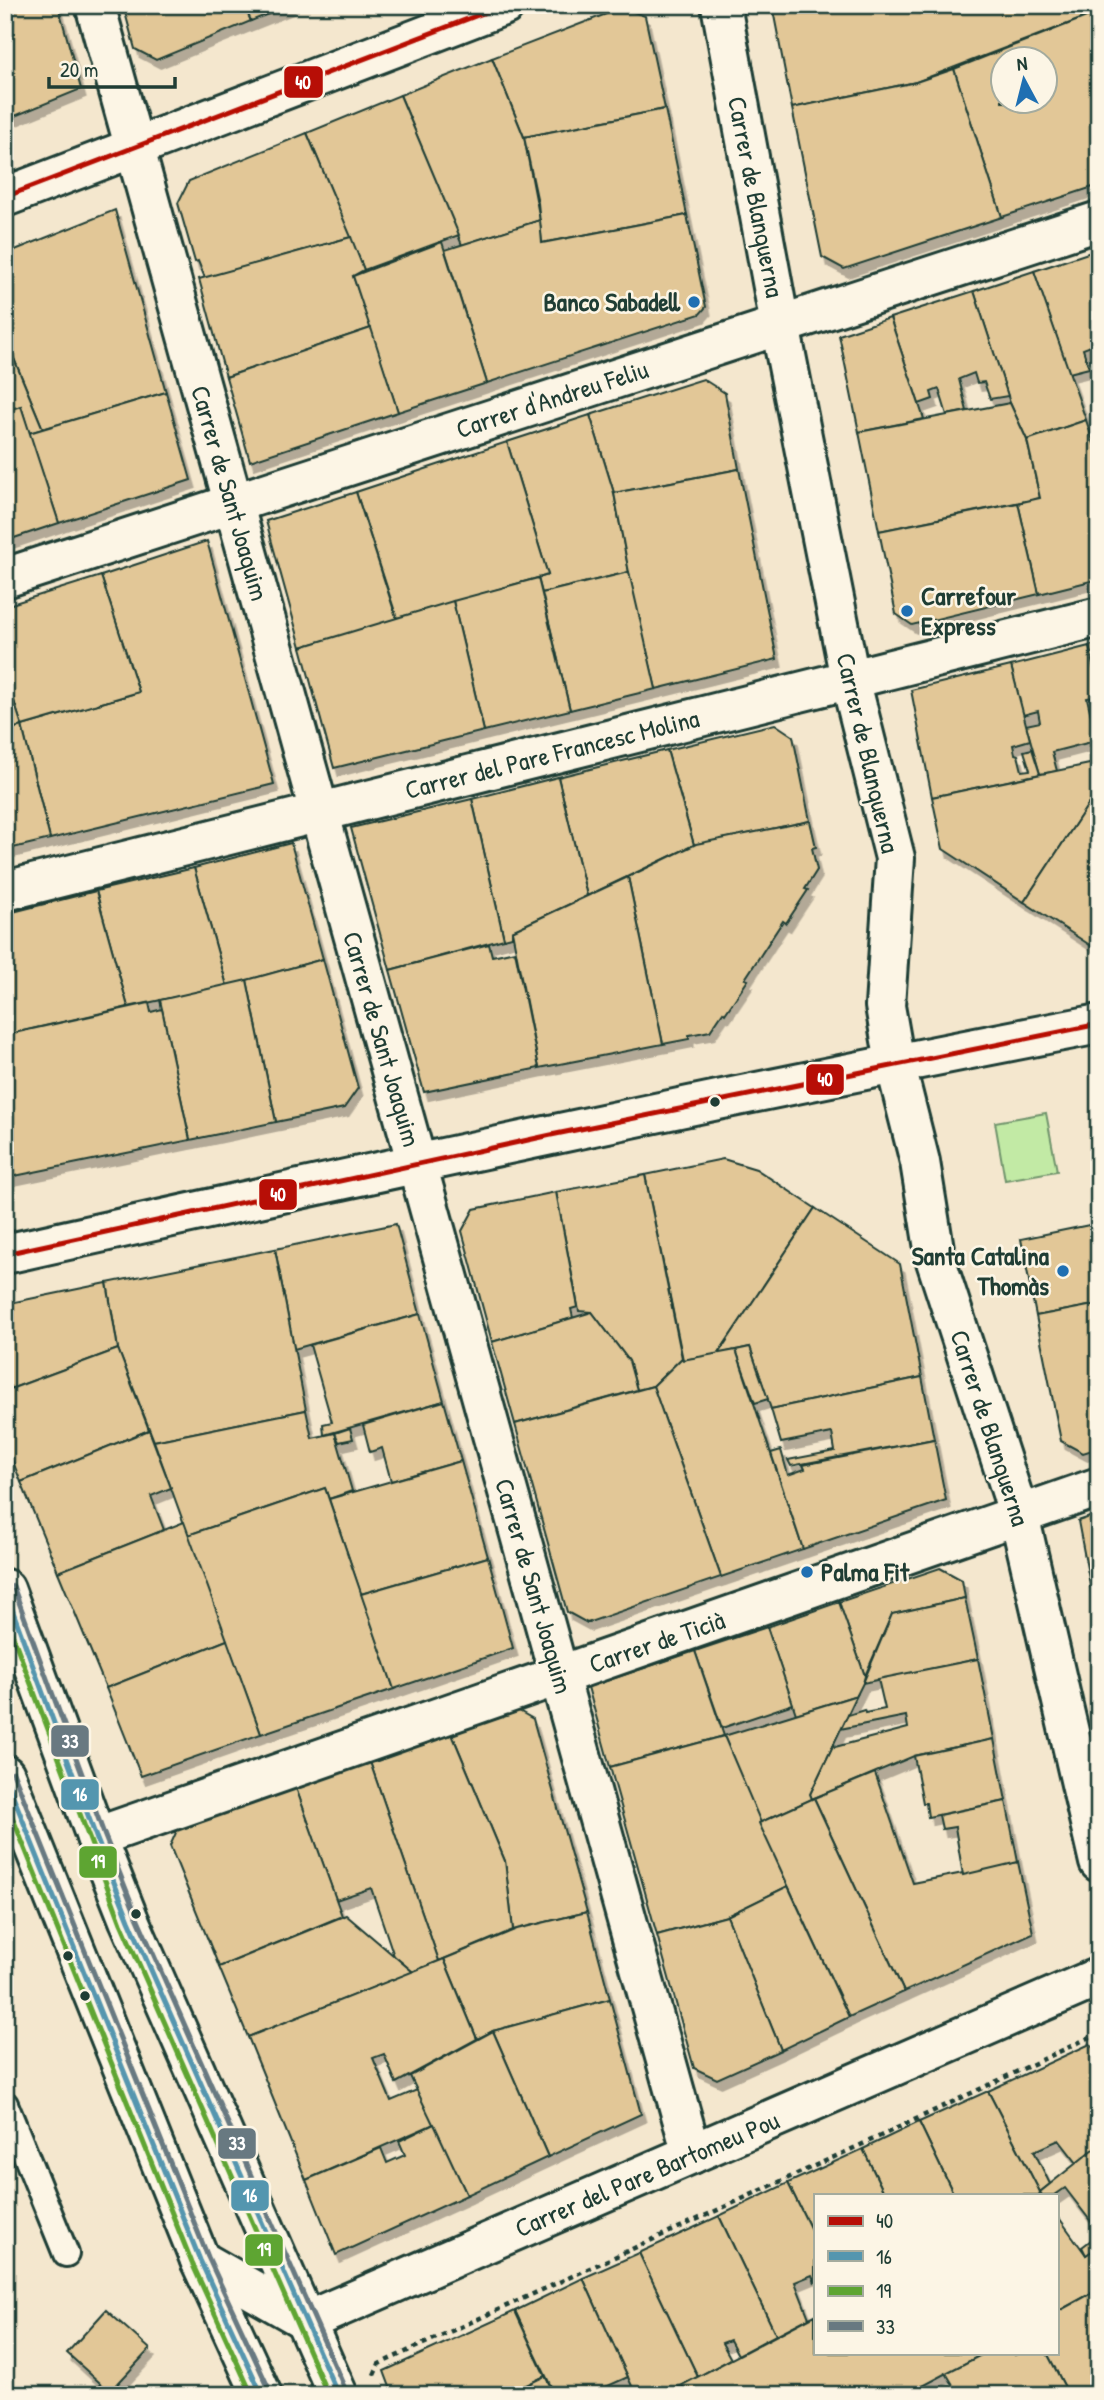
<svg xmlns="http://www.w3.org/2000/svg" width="1104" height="2400" viewBox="0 0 1104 2400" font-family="'Patrick Hand',sans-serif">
<defs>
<filter id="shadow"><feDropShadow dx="4.5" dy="8" stdDeviation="0" flood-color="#0004"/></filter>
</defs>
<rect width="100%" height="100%" fill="#f4e7ce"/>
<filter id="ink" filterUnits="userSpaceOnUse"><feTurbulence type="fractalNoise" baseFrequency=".0143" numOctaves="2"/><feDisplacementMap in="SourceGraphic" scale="14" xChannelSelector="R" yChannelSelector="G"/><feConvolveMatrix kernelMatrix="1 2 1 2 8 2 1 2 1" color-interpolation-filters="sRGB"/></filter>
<g filter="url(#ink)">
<polygon fill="#c2eaa5" stroke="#70946c" stroke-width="2" points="1046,1113 1057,1171 1005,1180 995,1122"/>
<g fill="#e2c797" stroke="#1f3d34" stroke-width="2" fill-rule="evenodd" filter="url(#shadow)">
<polygon points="5,5 58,5 81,89 5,120"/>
<polygon points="123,5 244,5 251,21 156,60 135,49"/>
<polygon points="244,5 291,5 251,21"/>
<polygon points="772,5 1099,5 1099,12 916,82 792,108"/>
<polygon points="627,6 634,12 645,16 665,109 524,137 492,58"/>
<path d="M1099,12V185L1002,217L954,69ZM1002,60H1044V102H1002Z"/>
<polygon points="492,58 524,137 540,220 462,245 400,95"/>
<polygon points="954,69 1002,217 844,269 822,257 792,108 916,82"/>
<polygon points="400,95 459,235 364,270 307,133"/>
<polygon points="665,109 687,215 542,243 538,203 524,137"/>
<polygon points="307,133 351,237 205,278 198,261 195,262 178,203 189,181"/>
<polygon points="115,210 166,392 43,429 5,337 5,254"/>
<polygon points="687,215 706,307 700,314 487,383 445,250 540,220 542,243"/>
<polygon points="351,237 364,270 353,276 371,328 226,377 199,279"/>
<polygon points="442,242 487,383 398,412 353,276"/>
<polygon points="1094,251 1099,266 1099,343 1083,349 1089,368 1069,373 1034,271"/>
<polygon points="1034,271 1086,420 1027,440 1010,403 974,291"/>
<polygon points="974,291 1008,396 990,399 984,382 977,383 974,373 959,379 967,411 947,415 939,389 931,392 933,399 919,404 890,318"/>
<polygon points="890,318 924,419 859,432 839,335"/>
<polygon points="371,328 398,412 250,461 226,377"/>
<polygon points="5,337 43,429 29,433 21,406 5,411"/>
<polygon points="703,379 725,393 739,469 614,493 590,415"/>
<polygon points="166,392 191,480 59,523 29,433"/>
<polygon points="1010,403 1027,440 1040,498 879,531 859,432"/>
<polygon points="21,406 59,523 5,541 5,411"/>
<polygon points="590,415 614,493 629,572 542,593 538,578 548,575 507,442"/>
<polygon points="1086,420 1099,459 1099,579 1039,594 1018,503 1040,498 1027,440"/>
<polygon points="507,442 548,575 397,618 356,492"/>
<polygon points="739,469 777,659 656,689 633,594 614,493"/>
<polygon points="356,492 397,620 301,647 266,521"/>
<polygon points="1018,503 1039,594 912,625 896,614 879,531"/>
<polygon points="207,541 274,784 50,839 22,726 139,692 101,576"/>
<polygon points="629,572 656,689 570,710 542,593"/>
<polygon points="101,576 139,692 22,726 5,673 5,606"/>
<polygon points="538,578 570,710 484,731 453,601"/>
<polygon points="453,601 484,731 334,768 301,647"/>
<polygon points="1099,643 1099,688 1089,646"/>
<polygon points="1089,646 1099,696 1087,698 1092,720 1099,719 1099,740 1052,752 1057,771 1040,774 1026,725 1040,722 1038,711 1023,715 1011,666"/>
<polygon points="1011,666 1030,740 1013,745 1015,754 1018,755 1022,771 1030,770 1024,751 1032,749 1040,774 932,797 911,690"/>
<polygon points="5,673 22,726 5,731"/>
<polygon points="775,724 793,736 810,821 694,845 667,750"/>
<polygon points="22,726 50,839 5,850 5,731"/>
<polygon points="667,750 694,845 587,896 558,777"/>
<polygon points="1099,762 1099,788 1024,902 943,849 932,797"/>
<polygon points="558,777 587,896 512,931 512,937 504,939 472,799"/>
<polygon points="1099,788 1099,951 1024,902"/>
<polygon points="472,799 504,939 390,970 351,828"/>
<polygon points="810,821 816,847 812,848 817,870 805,889 808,890 786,923 783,921 745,979 748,980 725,1014 723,1012 710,1031 689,1035 689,1039 663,1044 628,877 696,844"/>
<polygon points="291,843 323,959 227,986 194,868"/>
<polygon points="194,868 227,986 128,1007 96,891"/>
<polygon points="628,877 663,1044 539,1068 512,931"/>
<polygon points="96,891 128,1007 5,1035 5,914"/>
<polygon points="489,944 492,956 515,951 539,1068 424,1092 390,970"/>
<polygon points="323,959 358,1088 344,1108 276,1122 247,980"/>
<polygon points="247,980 276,1122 190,1140 160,1000"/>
<polygon points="149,1003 151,1012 162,1009 190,1140 5,1178 5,1035"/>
<polygon points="723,1159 756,1169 815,1208 718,1354 683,1360 645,1175"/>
<polygon points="645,1175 682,1358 653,1386 637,1390 629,1361 592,1312 579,1311 556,1192"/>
<polygon points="556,1192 578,1307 571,1309 573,1318 492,1342 462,1231 474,1209"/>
<polygon points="815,1208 900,1264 922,1377 771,1409 750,1347 718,1354"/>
<polygon points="1099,1223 1099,1304 1036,1316 1021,1239"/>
<polygon points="396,1224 420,1314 294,1349 275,1249"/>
<polygon points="275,1249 306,1410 154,1441 118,1349 107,1283"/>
<polygon points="107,1283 118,1349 5,1391 5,1304"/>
<polygon points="1099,1304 1099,1448 1083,1453 1061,1441 1036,1316"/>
<polygon points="592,1312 629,1361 637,1390 515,1424 492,1342"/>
<polygon points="420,1314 444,1401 324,1435 323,1424 332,1422 310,1345"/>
<polygon points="750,1347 768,1399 755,1403 736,1350"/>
<polygon points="118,1349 149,1430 21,1482 5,1442 5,1391"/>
<polygon points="736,1350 803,1549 721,1577 653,1386 682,1358 683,1360"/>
<polygon points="922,1377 934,1439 791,1466 788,1460 835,1451 832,1433 781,1443 771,1409"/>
<polygon points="653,1386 721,1577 587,1623 567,1612 515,1424"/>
<polygon points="444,1401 461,1461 391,1481 382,1448 370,1452 363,1425"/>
<polygon points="306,1410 312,1438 335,1433 352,1491 329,1499 325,1488 188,1535 154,1441"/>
<polygon points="350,1428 353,1439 339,1442 335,1433"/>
<polygon points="149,1430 171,1488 151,1496 164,1530 58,1572 21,1482"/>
<polygon points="934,1439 946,1500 803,1549 771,1453 781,1450 788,1475 805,1469 803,1465"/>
<polygon points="461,1461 488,1557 361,1594 329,1499"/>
<polygon points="325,1488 394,1689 261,1734 188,1535"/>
<polygon points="1099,1514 1099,1593 1092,1595 1078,1521"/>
<polygon points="184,1522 227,1640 106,1688 58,1572"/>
<polygon points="488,1557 513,1648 394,1689 361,1594"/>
<polygon points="940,1568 962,1580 965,1598 892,1614 865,1676 839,1602"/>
<polygon points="965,1598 978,1659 863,1683 892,1614"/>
<polygon points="839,1602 865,1676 863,1683 857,1695 796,1714 767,1627"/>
<polygon points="767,1627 793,1704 722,1728 695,1651"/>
<polygon points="227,1640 261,1734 141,1776 106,1688"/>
<polygon points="695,1651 724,1736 610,1767 588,1687"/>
<polygon points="978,1659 994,1739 914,1756 812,1799 810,1794 834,1743 835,1747 908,1728 906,1716 840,1729 848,1715 864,1710 865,1713 885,1709 878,1679"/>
<polygon points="857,1695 810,1794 812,1799 759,1823 724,1736"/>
<polygon points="519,1711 533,1719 587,1912 513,1930 505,1861 452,1734"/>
<polygon points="452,1734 505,1861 513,1930 439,1961 370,1762"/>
<polygon points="724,1736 788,1886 727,1916 657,1935 610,1767"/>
<polygon points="994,1739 1006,1801 928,1817 926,1803 923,1803 914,1756"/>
<polygon points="370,1762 439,1961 413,1972 394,1956 371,1888 336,1900 296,1788"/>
<polygon points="875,1773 913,1883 1018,1862 1033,1933 904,1992 814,1798"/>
<polygon points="296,1788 342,1916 219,1967 170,1846 178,1828"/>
<polygon points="814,1798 904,1992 849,2017 759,1823"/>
<polygon points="1006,1801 1018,1862 963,1875 955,1827 942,1829 939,1815"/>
<polygon points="788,1886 849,2017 781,2050 727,1916"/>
<polygon points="587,1912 610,1999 493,2031 477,2039 444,1959 517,1929"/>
<polygon points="346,1915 413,1972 248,2037 219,1967"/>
<polygon points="727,1916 781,2050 717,2079 694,2068 657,1935"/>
<polygon points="444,1959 477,2039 396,2083 384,2054 373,2058 391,2101 417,2090 434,2124 306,2180 248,2037"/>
<polygon points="610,1999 641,2114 548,2157 493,2031"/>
<polygon points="493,2031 548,2157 467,2195 410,2076"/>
<polygon points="1090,2044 1099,2055 1099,2145 1077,2163 1059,2140 1034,2151 1050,2184 1040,2192 988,2091"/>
<polygon points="988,2091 1040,2192 1039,2195 954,2195 919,2122"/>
<polygon points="919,2122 954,2195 885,2195 863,2149"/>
<polygon points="434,2124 467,2195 336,2255 306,2180 381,2148 387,2163 405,2155 399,2141"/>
<polygon points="1099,2145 1099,2232 1065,2188 1055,2195 1042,2195 1040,2192"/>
<polygon points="863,2149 885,2195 815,2195 815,2238 788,2183"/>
<polygon points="788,2183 815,2238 815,2283 812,2275 795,2282 809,2318 776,2335 719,2216"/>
<polygon points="1057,2215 1086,2255 1095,2249 1099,2255 1099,2289 1057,2312"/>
<polygon points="719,2216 776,2335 738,2355 730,2340 722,2343 731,2359 698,2377 639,2253"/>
<polygon points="1099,2234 1099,2255 1095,2249 1086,2255 1082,2247"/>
<polygon points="639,2253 698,2377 662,2395 636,2395 583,2278"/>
<polygon points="583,2278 628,2377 588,2395 555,2395 515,2311"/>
<polygon points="1099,2289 1099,2395 1069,2395 1047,2353 1057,2353 1057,2312"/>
<polygon points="106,2310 150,2349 110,2392 67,2353"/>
<polygon points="515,2311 545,2376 506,2395 393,2395 384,2371"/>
<polygon points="815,2315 815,2353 985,2353 906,2395 687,2395 682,2385"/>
<polygon points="985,2353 1014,2353 1015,2355 1019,2353 1047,2353 1069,2395 959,2395 946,2373"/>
<polygon points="545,2376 555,2395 506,2395"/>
</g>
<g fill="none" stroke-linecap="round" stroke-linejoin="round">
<g stroke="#1f3d34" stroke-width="30">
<polyline id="service" points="5,2104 66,2254"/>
</g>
<g stroke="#1f3d34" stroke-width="44">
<g id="minor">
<polyline points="95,5 692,2154"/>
<polyline points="721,5 780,325 850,679 895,858 885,1006 895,1063 920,1162 936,1261 1019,1515 1099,1862"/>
<polyline points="5,578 1099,221"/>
<polyline points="5,891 1099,617"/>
<polyline points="96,1837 1099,1487"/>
</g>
</g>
<g stroke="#1f3d34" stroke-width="44">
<g id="tertiary">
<polyline points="5,197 505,5"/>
<path d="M5,1254C369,1173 733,1094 1099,1024"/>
<polyline points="200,2260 307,2321 1099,1977"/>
</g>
</g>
<g stroke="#1f3d34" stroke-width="44">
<g id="secondary">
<polyline points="5,1589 96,1837 129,1920 338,2395"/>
<polyline points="5,1775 200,2260 262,2395"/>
</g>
</g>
<polyline stroke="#1f3d34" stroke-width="4.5" stroke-dasharray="5 5" stroke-linecap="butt" points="374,2375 379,2364 876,2138 1099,2033"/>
<use href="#service" stroke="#fcf5e5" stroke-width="24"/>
<use href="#minor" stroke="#fcf5e5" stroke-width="38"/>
<use href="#tertiary" stroke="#fcf5e5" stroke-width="38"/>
<use href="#secondary" stroke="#fcf5e5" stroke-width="38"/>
<g stroke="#fcf5e5" stroke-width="10">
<g id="bus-1">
<polyline points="5,197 504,5"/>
<polyline points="5,1254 551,1135 1099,1024"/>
</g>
</g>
<g stroke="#fcf5e5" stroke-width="10">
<g id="bus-2">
<polyline points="5,1590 96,1837 129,1920 338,2395"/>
<polyline points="5,1776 200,2260 262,2395"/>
</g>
</g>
<g stroke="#fcf5e5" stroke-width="10">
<g id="bus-3">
<polyline points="5,1615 121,1923 328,2395"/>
<polyline points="5,1799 192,2263 252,2395"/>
</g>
</g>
<g stroke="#fcf5e5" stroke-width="10">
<g id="bus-4">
<polyline points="13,1586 104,1834 137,1917 346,2391"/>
<polyline points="13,1772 208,2257 270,2391"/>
</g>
</g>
<use href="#bus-1" stroke="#b70e06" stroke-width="5"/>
<use href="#bus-2" stroke="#5496af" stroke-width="5"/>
<use href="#bus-3" stroke="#5ea532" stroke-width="5"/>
<use href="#bus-4" stroke="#687981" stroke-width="5"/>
</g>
</g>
<g fill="#1f6fb2" stroke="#fcf5e5" stroke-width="2.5">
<circle cx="694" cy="302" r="7"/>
<circle cx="907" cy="611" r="7"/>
<circle cx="1063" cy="1271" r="7"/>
<circle cx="807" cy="1572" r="7"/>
</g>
<g fill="#1f3d34" stroke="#fcf5e5" stroke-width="2.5">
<circle cx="715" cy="1102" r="6"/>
<circle cx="136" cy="1914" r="6"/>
<circle cx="68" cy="1956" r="6"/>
<circle cx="85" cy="1996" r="6"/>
</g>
<g text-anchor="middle" stroke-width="5" stroke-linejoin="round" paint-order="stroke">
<g font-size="26" fill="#1f3d34" stroke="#fcf5e5">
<text transform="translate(756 197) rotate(79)" y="9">Carrer de Blanquerna</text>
<text transform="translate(552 399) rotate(-18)" y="9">Carrer d'Andreu Feliu</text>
<text transform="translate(230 493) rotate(74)" y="9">Carrer de Sant Joaquim</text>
<text transform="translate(868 753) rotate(77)" y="9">Carrer de Blanquerna</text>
<text transform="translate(552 754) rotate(-14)" y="9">Carrer del Pare Francesc Molina</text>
<text transform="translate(382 1039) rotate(74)" y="9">Carrer de Sant Joaquim</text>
<text transform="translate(990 1428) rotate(72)" y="9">Carrer de Blanquerna</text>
<text transform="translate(534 1586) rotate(74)" y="9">Carrer de Sant Joaquim</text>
<text transform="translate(657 1642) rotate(-19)" y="9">Carrer de Ticià</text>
<text transform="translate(647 2174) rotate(-23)" y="9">Carrer del Pare Bartomeu Pou</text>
</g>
<g font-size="26" font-weight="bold" fill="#1f3d34" stroke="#fcf5e5" text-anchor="end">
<text x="680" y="311">Banco Sabadell</text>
<text x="921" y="605" text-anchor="start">Carrefour<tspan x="921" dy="30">Express</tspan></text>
<text x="1049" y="1265">Santa Catalina<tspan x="1049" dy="30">Thomàs</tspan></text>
<text x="821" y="1581" text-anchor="start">Palma Fit</text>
</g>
</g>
<g stroke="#fcf5e5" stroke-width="2.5">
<rect x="283" y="65" width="41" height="34" rx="7" fill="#b70e06"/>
<rect x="805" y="1063" width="40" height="33" rx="7" fill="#b70e06"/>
<rect x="258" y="1178" width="40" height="33" rx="7" fill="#b70e06"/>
<rect x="50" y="1724" width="40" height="34" rx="7" fill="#687981"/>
<rect x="60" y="1778" width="40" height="33" rx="7" fill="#5496af"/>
<rect x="78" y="1845" width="40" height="34" rx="7" fill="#5ea532"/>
<rect x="217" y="2127" width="40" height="33" rx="7" fill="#687981"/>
<rect x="230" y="2179" width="40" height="33" rx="7" fill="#5496af"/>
<rect x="244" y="2233" width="40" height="34" rx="7" fill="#5ea532"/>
</g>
<g font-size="19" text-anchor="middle" font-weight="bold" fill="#fff">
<text x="303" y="89">40</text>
<text x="825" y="1086">40</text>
<text x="278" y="1201">40</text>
<text x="70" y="1748">33</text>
<text x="80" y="1801">16</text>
<text x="98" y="1868">19</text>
<text x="237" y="2150">33</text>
<text x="250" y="2202">16</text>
<text x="264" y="2256">19</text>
</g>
<rect width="1104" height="2400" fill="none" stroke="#fcf5e5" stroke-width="28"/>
<rect x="14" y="14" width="1076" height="2372" fill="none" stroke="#1f3d34" stroke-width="2.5" filter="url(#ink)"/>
<rect x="814" y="2194" width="245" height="161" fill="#fcf5e5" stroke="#a4ab9e" stroke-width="2"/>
<rect x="828" y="2216" width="35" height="10" fill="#b70e06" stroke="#a4ab9e" stroke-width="2"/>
<text x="876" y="2228" font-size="21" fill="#1f3d34">40</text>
<rect x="828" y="2251" width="35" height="10" fill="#5496af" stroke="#a4ab9e" stroke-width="2"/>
<text x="876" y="2264" font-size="21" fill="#1f3d34">16</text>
<rect x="828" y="2286" width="35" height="10" fill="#5ea532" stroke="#a4ab9e" stroke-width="2"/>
<text x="876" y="2298" font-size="21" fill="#1f3d34">19</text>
<rect x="828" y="2321" width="35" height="10" fill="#687981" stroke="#a4ab9e" stroke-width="2"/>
<text x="876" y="2334" font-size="21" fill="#1f3d34">33</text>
<g transform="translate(1024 80) rotate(353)"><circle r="33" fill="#fcf5e5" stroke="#a4ab9e" stroke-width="2"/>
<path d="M0-5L12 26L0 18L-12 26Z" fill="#1f6fb2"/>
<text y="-10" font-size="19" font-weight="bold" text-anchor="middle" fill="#1f3d34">N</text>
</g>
<path d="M49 77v10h126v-10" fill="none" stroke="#1f3d34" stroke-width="3.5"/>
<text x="60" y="77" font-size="21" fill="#1f3d34" stroke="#fcf5e5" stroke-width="5" paint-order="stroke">20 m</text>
</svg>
